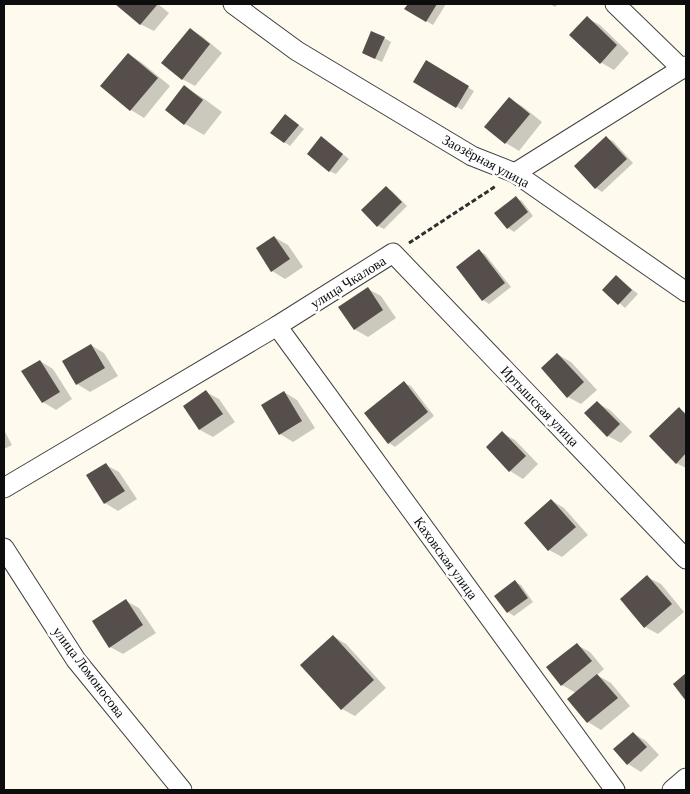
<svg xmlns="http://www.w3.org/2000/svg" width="690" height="794" viewBox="0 0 690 794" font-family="'Crimson Pro',serif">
<rect width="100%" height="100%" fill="#fefbee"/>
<g fill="#0003">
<polygon points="117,4 158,4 169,13 154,31 140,24"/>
<polygon points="409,4 446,4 433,25 406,9"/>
<polygon points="550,4 558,4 555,7"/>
<polygon points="587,18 600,25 629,53 614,70 600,62"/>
<polygon points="190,29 203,37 222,53 195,86 182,79"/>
<polygon points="384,38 391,42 382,62 369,56"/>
<polygon points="128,54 141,62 170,86 144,118 131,110 102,86"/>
<polygon points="426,62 474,91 462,110 414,81"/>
<polygon points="184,87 203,98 222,112 204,135 185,124"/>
<polygon points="509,99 522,106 542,122 519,151 506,143 486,127"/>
<polygon points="292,120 304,129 290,146 284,142"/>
<polygon points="322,138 349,159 336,174 329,171"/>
<polygon points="606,138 613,141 633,163 602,192 596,188"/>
<polygon points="386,188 392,191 407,206 384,229 378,226"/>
<polygon points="516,198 522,201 533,216 514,232 508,228"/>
<polygon points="274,237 288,245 303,267 285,279 272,271"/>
<polygon points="479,251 485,254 511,287 489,304 483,300"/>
<polygon points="616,276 638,294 625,308 604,290"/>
<polygon points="368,289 381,296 396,318 368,337 354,329"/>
<polygon points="91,345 104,353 118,376 90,392 77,384"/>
<polygon points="557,354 571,362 597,390 581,404 568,397"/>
<polygon points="40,361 53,369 72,399 56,410 43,402"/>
<polygon points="404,383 411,386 434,416 395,447 389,443"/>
<polygon points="206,392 219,399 235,422 213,437 200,430 184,407"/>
<polygon points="284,392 297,400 315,428 293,442 280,434"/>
<polygon points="597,403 610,410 632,432 621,443 608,436"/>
<polygon points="679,409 686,413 686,468 676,463"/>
<polygon points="4,430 12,445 4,449"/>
<polygon points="502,433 515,440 538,464 523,479 510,471 487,447"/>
<polygon points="106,465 119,472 137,499 118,511 105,503"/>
<polygon points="551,500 564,508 588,535 562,557 549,550"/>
<polygon points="647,577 661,584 684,612 658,634 645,627"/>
<polygon points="515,582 521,585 533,602 514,616 508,612 495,596"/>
<polygon points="126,601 139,608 156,633 123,654 110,647"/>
<polygon points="333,636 346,644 386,688 355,716 342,709"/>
<polygon points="577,645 590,652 604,669 597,675 611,683 630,706 601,730 588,722 576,693 562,685"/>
<polygon points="633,733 646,741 659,755 641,772 628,764 615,749"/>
</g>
<g fill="#554e4a">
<polygon points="115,4 155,4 157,5 140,25"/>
<polygon points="408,4 437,4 426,22 404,9"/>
<polygon points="587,16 617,45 600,64 569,35"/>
<polygon points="190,28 210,44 182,80 161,63"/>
<polygon points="371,31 385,37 375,59 362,53"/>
<polygon points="128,53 158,78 130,111 100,86"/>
<polygon points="426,60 469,86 456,108 413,82"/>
<polygon points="184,85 203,100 184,125 165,110"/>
<polygon points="509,97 530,114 505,144 484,127"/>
<polygon points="285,114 299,125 284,143 270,133"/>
<polygon points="321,136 343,154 329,172 307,154"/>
<polygon points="606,136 627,159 595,189 574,166"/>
<polygon points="386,186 402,202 377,227 361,210"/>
<polygon points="516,196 528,212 507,229 494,213"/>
<polygon points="274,236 290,259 271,272 256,248"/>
<polygon points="479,249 505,283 482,301 456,267"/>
<polygon points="616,275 632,290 618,305 602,290"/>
<polygon points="368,287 383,310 354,330 338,307"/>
<polygon points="91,344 105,368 76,385 62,361"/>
<polygon points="557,353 584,382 567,398 541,368"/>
<polygon points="40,360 60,392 42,403 21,371"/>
<polygon points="404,381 428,412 388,444 364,413"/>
<polygon points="206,390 223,414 199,430 183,406"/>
<polygon points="284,391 302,421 279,435 261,405"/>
<polygon points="597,401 620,424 607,437 584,413"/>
<polygon points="679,407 686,415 686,453 676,464 649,436"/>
<polygon points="502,431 526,456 509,472 486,447"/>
<polygon points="106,463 125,491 104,504 86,475"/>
<polygon points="551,499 576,527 548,551 524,523"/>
<polygon points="647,575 672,604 644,628 620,599"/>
<polygon points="515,580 528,598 507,613 494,596"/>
<polygon points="126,599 143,625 109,648 92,621"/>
<polygon points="333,635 374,680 341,710 300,665"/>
<polygon points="577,643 592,661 561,686 546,667"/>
<polygon points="686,673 686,701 673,684"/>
<polygon points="597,674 618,698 587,723 567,699"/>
<polygon points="633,732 647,747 627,765 613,749"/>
</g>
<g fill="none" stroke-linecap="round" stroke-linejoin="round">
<g stroke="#404040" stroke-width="21">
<g id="street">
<polyline points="233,4 297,51 472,156 515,173 686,292"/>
<polyline points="615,4 682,69"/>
<polyline points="515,173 686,66"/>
<polyline points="277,326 615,790"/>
<polyline points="4,488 277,326 393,253 686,559"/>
<polyline points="4,548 76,660 182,790"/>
<polyline points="672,790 686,778"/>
</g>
</g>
<polyline stroke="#2f2f2f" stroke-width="3" stroke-dasharray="5 2.5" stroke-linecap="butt" points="409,243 496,186"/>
<use href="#street" stroke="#fff" stroke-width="19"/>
</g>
<g text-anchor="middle" stroke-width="5" stroke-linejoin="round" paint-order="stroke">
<g font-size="14" fill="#0d0d0d" stroke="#fff">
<text transform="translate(486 161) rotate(28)" y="5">Заозёрная улица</text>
<text transform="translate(348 282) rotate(-32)" y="5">улица Чкалова</text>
<text transform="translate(540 406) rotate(46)" y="5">Иртышская улица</text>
<text transform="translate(446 558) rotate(54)" y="5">Каховская улица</text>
<text transform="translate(89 672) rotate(53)" y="5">улица Ломоносова</text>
</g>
</g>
<rect width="690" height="794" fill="none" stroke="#0d0d0d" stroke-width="10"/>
</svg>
